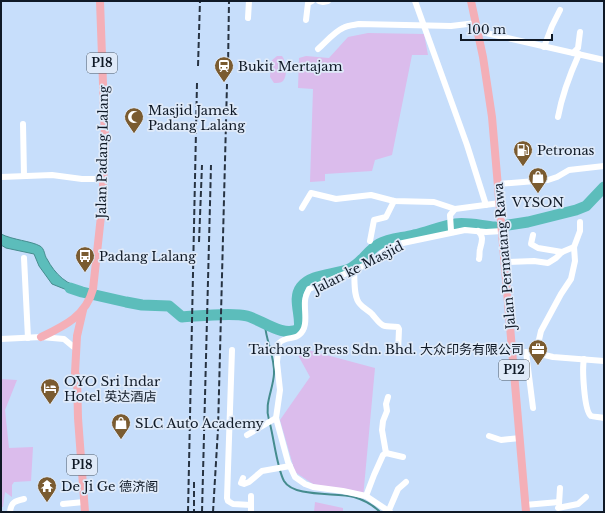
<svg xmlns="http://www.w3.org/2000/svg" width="605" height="513" viewBox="0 0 605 513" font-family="'Libre Baskerville','Noto Sans SC',serif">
<rect width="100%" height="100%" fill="#c7defb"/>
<g fill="#dbbcec">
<polygon points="368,33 424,34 428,55 412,55 392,155 375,160 372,171 325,174 325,181 310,182 313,89 298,88 299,58 306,56 329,58 348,37"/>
<path d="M277,56H282C286,61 288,75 283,81C281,83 277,83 274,83L270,77L271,61Z"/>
<polygon points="293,346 375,368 363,498 313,484 295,472 280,420 310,377"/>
<polygon points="1,379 17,380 5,410 9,448 33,447 31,481 14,482 12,485 12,497 5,492 3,507 1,507"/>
<polygon points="315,502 343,508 343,512 314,512"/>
</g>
<path fill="#5cbdbb" stroke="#458c8e" d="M1,234C13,240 31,241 40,246C45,249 44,255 47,259C55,274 67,286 85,288L82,296L52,284L39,266L34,254L6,248L1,245Z"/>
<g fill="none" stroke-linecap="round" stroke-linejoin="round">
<g stroke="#458c8e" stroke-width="2">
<path d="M265,325C266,341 275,357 274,374C273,390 264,404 269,420"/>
<path d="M270,424C274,439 277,468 284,481C294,498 337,492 354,497C364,500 373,505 380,512"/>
</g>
<g stroke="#5cbdbb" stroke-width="11">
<polyline points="508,225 528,222 576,210 586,206 604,187"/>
<path d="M70,288L82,292L126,302L142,305L169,306L182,317C199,316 232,312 247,316C262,320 283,338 299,329C302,316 292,299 301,287C311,274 334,275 349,269C361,264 367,251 379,244C389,238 403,238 414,235C428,232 441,226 455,224C467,222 482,226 495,227"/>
</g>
<g stroke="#fff" stroke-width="6">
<polyline points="319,1 323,2 328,1"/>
<polyline points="415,1 467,145 486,205"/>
<polyline points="248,18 249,1"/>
<polyline points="306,20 308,3 312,1"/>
<polyline points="477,31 604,60"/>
<polyline points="544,47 552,26 560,10"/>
<path d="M318,49C326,42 334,32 343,28C348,25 354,25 359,24L451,26L476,23"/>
<polyline points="573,53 578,48 580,32"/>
<path d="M558,117C562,95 570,74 579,54"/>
<polyline points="23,124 24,176"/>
<polyline points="1,177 52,175 82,179 103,179"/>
<polyline points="498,184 548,180 557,177 569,170 604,166"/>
<polyline points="302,208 311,193 336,199 371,195 394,201 434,202 455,209"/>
<path d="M478,231C484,237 482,241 480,249C479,252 480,256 479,259"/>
<polyline points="453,232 451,231 450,215 455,209 500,203"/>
<polyline points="533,235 531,244 538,248 562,252"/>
<polyline points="370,241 374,220 386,217 394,201"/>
<polyline points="24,258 28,338"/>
<polyline points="505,262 534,261 548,263 556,258 562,252 574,247"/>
<path d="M354,270C355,280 353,297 360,304C363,308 368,310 372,314C383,327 380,326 398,327L399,329L398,353"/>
<polyline points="1,339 41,337 64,339 76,349"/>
<polyline points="232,350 227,498 228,501 233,504 251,505"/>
<polyline points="513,352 536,353 553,357 604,361"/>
<polyline points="526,352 533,408"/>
<polyline points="536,353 541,331 561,294 571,279 575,261 574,247 580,231 580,222"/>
<path d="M584,359C582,368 584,411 591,416C594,417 600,417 604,418"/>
<polyline points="247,435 276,418"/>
<polyline points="489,436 501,440 520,438"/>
<polyline points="386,453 382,430 383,421 387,411 386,404 388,397"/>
<polyline points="243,478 241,483 244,484 249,482 262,471 290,466"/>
<polyline points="366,496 374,475 383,455 386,453 403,457"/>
<polyline points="63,504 84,502"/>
<polyline points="559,504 560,488"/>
<polyline points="525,505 559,502"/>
<polyline points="558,508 578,504 586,497"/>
<polyline points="389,510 398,489 406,482"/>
<path d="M10,512C11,502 15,501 24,499"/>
<polyline points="251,512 251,496"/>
<path d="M390,512L366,496L343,491L313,487L305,484L295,477L288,462L276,418L280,390L277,362L279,343C286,336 294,340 299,335C309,327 304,312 305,301C305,297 307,293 309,289L368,264L389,248L398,244L465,230L486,232L502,231"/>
</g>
<g stroke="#f4afb7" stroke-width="8">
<polyline points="471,1 483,57 492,117 526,512"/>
<polyline points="83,310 77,336 75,373 77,377 78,418 85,512"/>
<path d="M41,337C64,326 86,316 93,289L102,207L105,139L100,1"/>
</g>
<g stroke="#273342" stroke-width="2" stroke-dasharray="6 3" stroke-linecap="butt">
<polyline points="198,66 200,1"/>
<polyline points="228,67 229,1"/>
<polyline points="199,242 202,165"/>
<polyline points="194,482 194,512"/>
<polyline points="188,512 197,83"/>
<polyline points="202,512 211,165"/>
<polyline points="213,512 218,429 227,84"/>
</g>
</g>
<defs>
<g id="station-pin" transform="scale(1)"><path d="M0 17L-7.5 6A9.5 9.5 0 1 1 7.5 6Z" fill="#7a5b30" stroke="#dfeaf9"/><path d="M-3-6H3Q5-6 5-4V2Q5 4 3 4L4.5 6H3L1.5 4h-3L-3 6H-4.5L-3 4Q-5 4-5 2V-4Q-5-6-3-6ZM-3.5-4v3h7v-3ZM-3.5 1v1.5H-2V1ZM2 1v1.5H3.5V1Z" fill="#fff"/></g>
<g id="mosque-pin" transform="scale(1)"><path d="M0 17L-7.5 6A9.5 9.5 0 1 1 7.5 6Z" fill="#7a5b30" stroke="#dfeaf9"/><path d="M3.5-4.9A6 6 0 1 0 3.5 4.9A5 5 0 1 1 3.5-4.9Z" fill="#fff"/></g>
<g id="fuel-pin" transform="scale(1)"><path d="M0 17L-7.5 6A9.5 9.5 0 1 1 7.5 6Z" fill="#7a5b30" stroke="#dfeaf9"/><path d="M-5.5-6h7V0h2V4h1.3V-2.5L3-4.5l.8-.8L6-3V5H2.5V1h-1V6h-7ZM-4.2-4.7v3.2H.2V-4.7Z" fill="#fff"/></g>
<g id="shop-pin" transform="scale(1)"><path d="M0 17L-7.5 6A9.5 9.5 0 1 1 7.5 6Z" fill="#7a5b30" stroke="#dfeaf9"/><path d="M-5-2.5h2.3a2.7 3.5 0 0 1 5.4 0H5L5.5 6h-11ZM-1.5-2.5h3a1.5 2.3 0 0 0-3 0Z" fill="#fff"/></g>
<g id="bus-pin" transform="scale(1)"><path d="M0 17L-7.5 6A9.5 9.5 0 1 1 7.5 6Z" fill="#7a5b30" stroke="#dfeaf9"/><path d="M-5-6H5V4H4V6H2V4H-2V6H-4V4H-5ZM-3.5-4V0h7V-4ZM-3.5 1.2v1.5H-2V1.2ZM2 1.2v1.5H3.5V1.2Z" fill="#fff"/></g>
<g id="office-pin" transform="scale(1)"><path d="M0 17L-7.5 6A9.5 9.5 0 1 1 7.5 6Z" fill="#7a5b30" stroke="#dfeaf9"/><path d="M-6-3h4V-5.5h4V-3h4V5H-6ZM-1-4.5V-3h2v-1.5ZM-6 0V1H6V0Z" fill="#fff"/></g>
<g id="hotel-pin" transform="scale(1)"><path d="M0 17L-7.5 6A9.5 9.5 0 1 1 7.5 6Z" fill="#7a5b30" stroke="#dfeaf9"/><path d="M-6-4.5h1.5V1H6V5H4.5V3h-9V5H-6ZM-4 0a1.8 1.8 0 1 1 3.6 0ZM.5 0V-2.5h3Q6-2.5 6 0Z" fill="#fff"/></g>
<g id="temple-pin" transform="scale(1)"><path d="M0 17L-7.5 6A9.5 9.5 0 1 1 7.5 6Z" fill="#7a5b30" stroke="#dfeaf9"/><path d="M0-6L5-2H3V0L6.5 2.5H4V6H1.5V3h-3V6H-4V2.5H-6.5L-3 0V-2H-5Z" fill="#fff"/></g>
</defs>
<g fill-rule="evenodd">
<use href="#station-pin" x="224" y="66"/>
<use href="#mosque-pin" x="134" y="117"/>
<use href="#fuel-pin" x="523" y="150"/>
<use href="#shop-pin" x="538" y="177"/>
<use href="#bus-pin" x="85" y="256"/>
<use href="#office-pin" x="538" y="349"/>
<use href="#hotel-pin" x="50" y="388"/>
<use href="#shop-pin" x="121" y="423"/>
<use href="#temple-pin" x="47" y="486"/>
</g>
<g text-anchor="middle" stroke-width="3.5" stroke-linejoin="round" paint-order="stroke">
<g fill="#dfeaf9" stroke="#4d5865" stroke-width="1">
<rect x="87" y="53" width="30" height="20" rx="3"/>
<rect x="499" y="360" width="30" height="20" rx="3"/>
<rect x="67" y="455" width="30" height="20" rx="3"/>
</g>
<g font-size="12" font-weight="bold" fill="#0f1926">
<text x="102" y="67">P18</text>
<text x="514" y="374">P12</text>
<text x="82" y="469">P18</text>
</g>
<g font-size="13" fill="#0f1926" stroke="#dfeaf9" text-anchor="start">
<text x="238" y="71">Bukit Mertajam</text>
<text x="148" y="115">Masjid Jamek<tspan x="148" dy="15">Padang Lalang</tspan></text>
<text x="537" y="155">Petronas</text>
<text x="538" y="207" text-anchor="middle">VYSON</text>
<text x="99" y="261">Padang Lalang</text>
<text x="524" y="354" text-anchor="end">Taichong Press Sdn. Bhd. 大众印务有限公司</text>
<text x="64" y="386">OYO Sri Indar<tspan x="64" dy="15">Hotel 英达酒店</tspan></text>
<text x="135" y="428">SLC Auto Academy</text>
<text x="61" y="491">De Ji Ge 德济阁</text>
</g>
<g font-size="13" fill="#0f1926" stroke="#dfeaf9">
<text transform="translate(102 152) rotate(-89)" y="5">Jalan Padang Lalang</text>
<text transform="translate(504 256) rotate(-95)" y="5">Jalan Permatang Rawa</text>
<text transform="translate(358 267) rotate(-27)" y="5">Jalan ke Masjid</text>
</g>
</g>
<rect width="605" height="513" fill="none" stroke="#0f1926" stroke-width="4"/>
<path d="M461 34v6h91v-6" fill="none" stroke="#0f1926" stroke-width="2"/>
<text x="467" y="34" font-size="12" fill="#0f1926" stroke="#dfeaf9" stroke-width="3" paint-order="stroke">100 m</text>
</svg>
